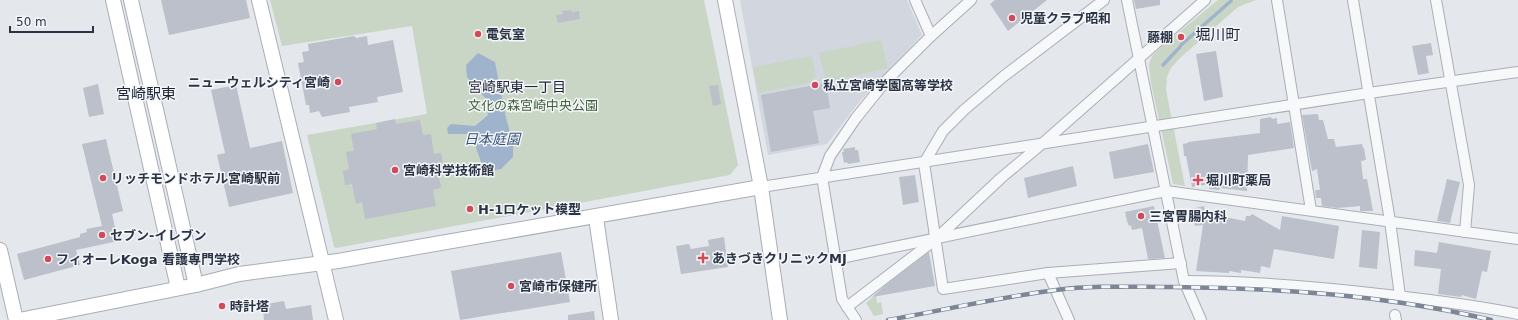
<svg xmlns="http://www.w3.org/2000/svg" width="1518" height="320" viewBox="0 0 1518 320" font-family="'DejaVu Sans','Noto Sans JP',sans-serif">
<rect width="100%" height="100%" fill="#e4e7ec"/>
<polygon fill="#d2d6de" points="740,0 907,0 922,35 859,102 827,144 768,155"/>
<g fill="#c9d6c5">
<polygon points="270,0 704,0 738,165 730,175 336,248 334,247 307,135 427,114 412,26 282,46"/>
<polygon points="1218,0 1256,0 1238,7 1180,58 1171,68 1167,77 1166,90 1185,186 1173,184 1151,83 1149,64 1152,56 1161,47"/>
<polygon points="881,40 888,68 826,82 819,53"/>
<polygon points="812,56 816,76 809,83 758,93 753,67"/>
<polygon points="876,294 877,303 881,302 883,314 874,316 866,303"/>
</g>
<polygon fill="#9fb4cc" points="478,53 495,62 506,118 513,142 513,157 501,169 489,171 481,162 471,134 448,134 447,128 451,124 475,126 488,115 485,98 467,77 466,65"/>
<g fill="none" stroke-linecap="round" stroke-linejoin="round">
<g stroke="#9fb4cc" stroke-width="3.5">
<polyline points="1190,37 1231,1"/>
<polyline points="1181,45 1189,38"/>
<polyline points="1163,65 1180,47"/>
</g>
</g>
<g fill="#bbc0ca">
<polygon points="161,0 246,0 250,18 169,35"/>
<polygon points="995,0 1047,0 1008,31 990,4"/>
<polygon points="1134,0 1160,0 1160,5 1136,9"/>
<polygon points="571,10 572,12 579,11 580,19 558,23 556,15 563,14 562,11"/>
<polygon points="354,36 356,38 367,36 368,45 393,40 403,92 377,97 378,102 349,107 350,112 322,117 319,111 310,113 309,105 306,105 298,63 304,62 302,52 309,51 308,44"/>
<polygon points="1431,43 1433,55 1426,56 1429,73 1418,75 1412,46"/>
<polygon points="1216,51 1223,97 1204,101 1196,54"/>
<polygon points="826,83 830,108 813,111 819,143 771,152 761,95"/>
<polygon points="98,84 104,114 89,117 83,88"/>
<polygon points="236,85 250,148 282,141 293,193 229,207 217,155 225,153 211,90"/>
<polygon points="718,85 721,104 713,106 709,86"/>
<polygon points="1318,114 1319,120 1323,120 1328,139 1334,139 1336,147 1362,144 1363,148 1364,148 1366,160 1361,161 1363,179 1367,179 1373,211 1360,211 1360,206 1338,208 1322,206 1321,198 1316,198 1315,190 1320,190 1317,169 1312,171 1302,115"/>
<polygon points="1271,117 1272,119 1277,118 1277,124 1290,122 1294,148 1248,155 1247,191 1220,188 1219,190 1209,189 1210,184 1192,187 1186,156 1184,156 1183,144 1188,143 1188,142 1260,133 1260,119"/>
<polygon points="395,119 396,124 420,120 423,135 431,134 434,154 441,153 444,170 438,172 441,188 433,190 436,206 365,219 362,202 356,204 352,184 345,185 343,171 349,169 346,152 354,151 351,134 377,129 376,123"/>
<polygon points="106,139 123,211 112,214 118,241 76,250 80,265 24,280 17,254 80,237 80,234 87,232 86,229 102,226 82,144"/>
<polygon points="1148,144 1154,172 1114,179 1109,152"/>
<polygon points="855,147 855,150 858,150 860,162 848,164 847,162 844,163 842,152 844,152 843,149"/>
<polygon points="1073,166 1077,186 1028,198 1024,178"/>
<polygon points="915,175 919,202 903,205 899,177"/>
<polygon points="1447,179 1460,182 1450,223 1437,221"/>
<polygon points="1154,206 1165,258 1148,259 1142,228 1132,230 1131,225 1129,226 1127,221 1125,212"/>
<polygon points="1204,206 1205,213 1245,221 1246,216 1250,216 1252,214 1280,230 1282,216 1339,226 1334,259 1274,249 1270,268 1261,266 1260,273 1241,270 1241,273 1229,271 1229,273 1196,271 1203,225 1195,226 1191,209"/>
<polygon points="1362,230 1380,232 1377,269 1359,267"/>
<polygon points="724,237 728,267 681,274 676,246 689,244 691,249 709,246 708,240"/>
<polygon points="1439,242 1491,251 1487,272 1482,271 1476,299 1462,295 1461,297 1438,294 1441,269 1414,266 1415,250 1437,253"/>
<polygon points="561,252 570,302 460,320 451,271"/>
<polygon points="929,252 935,286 872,297 887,284"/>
<polygon points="284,301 286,309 311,305 313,320 264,320 263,311 267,304"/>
<polygon points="594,311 595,320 568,320 568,315"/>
</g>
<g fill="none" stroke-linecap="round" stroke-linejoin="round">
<g stroke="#a9aeb7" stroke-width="12">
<g id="street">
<polyline points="915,0 931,36"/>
<polyline points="1104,0 1004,76 964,110 943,131 924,163 943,289 1048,273 1181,263"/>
<polyline points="1127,0 1184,281 1201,320"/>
<polyline points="1277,0 1311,210"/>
<polyline points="1353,0 1390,221 1400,296"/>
<polyline points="1436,0 1469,185 1465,232"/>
<polyline points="761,187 1369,93 1518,72"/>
<polyline points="836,259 1166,191 1518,239"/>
<polyline points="1048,273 1069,320"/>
<path d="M1184,281C1253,281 1321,287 1388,295C1432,300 1475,305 1518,314"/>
<polyline points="847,307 936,239 1001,178 1043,143 1205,0"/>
<polyline points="1395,315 1396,320"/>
<polyline points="856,320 842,299 822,177 830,156 856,118 885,82 931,36 971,0"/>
</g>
</g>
<g stroke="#a9aeb7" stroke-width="16">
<g id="secondary">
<polyline points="113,0 178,288"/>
<polyline points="131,0 196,285"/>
<polyline points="259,0 336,320"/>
<polyline points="725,0 761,187 780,320"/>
<polyline points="596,218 611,320"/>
<polyline points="0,250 16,320"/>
<polyline points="19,320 196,285 239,274 338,261 761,187"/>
</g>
</g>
<use href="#street" stroke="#f7f8fa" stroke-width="10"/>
<use href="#secondary" stroke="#fff" stroke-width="14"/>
<g stroke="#7d8696" stroke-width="4.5">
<path id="rail" d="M888,320C944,310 1000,297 1056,290C1095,285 1134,287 1172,287C1279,288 1387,295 1491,320"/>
</g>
<use href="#rail" stroke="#f4f6f9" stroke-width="3" stroke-dasharray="9" stroke-linecap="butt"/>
</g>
<g fill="#d1495b" stroke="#f4f6f9" stroke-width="1.5">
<circle cx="1012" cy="18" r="4"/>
<circle cx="478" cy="34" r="4"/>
<circle cx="1181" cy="37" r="4"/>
<circle cx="338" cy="82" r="4"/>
<circle cx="815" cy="85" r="4"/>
<circle cx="395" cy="170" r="4"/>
<circle cx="103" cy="178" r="4"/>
<path d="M1196 174h4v4h4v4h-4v4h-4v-4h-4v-4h4z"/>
<circle cx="470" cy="209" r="4"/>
<circle cx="1141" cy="216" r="4"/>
<circle cx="102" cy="235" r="4"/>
<path d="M701 252h4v4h4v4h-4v4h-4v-4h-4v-4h4z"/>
<circle cx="48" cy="259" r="4"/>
<circle cx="511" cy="286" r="4"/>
<circle cx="222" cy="306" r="4"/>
</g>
<g text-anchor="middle" stroke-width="3" stroke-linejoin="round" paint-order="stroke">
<g font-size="13" font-weight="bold" fill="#2b3445" stroke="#f4f6f9" text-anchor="start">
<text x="1020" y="23">児童クラブ昭和</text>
<text x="486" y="39">電気室</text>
<text x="1173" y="42" text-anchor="end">藤棚</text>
<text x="330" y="87" text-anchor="end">ニューウェルシティ宮崎</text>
<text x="823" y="90">私立宮崎学園高等学校</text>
<text x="403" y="175">宮崎科学技術館</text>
<text x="111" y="183">リッチモンドホテル宮崎駅前</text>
<text x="1206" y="185">堀川町薬局</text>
<text x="478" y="214">H-1ロケット模型</text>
<text x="1149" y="221">三宮胃腸内科</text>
<text x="110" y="240">セブン-イレブン</text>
<text x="712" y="263">あきづきクリニックMJ</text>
<text x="56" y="264">フィオーレKoga 看護専門学校</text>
<text x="519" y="291">宮崎市保健所</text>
<text x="230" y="311">時計塔</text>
</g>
<g font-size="13" fill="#3f6138" stroke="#f4f6f9">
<text x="533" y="110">文化の森宮崎中央公園</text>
</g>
<g font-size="14" fill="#1d2536" stroke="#f4f6f9">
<text x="517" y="92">宮崎駅東一丁目</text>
</g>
<g font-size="14" font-style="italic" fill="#34527a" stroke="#f4f6f9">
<text x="492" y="144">日本庭園</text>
</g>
<g font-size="15" fill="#1d2536" stroke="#f4f6f9">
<text x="1218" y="40">堀川町</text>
<text x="146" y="99">宮崎駅東</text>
</g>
</g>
<path d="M10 26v6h83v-6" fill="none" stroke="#2b3445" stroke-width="2"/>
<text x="16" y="26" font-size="12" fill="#2b3445" stroke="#f4f6f9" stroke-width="3" paint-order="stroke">50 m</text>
</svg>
